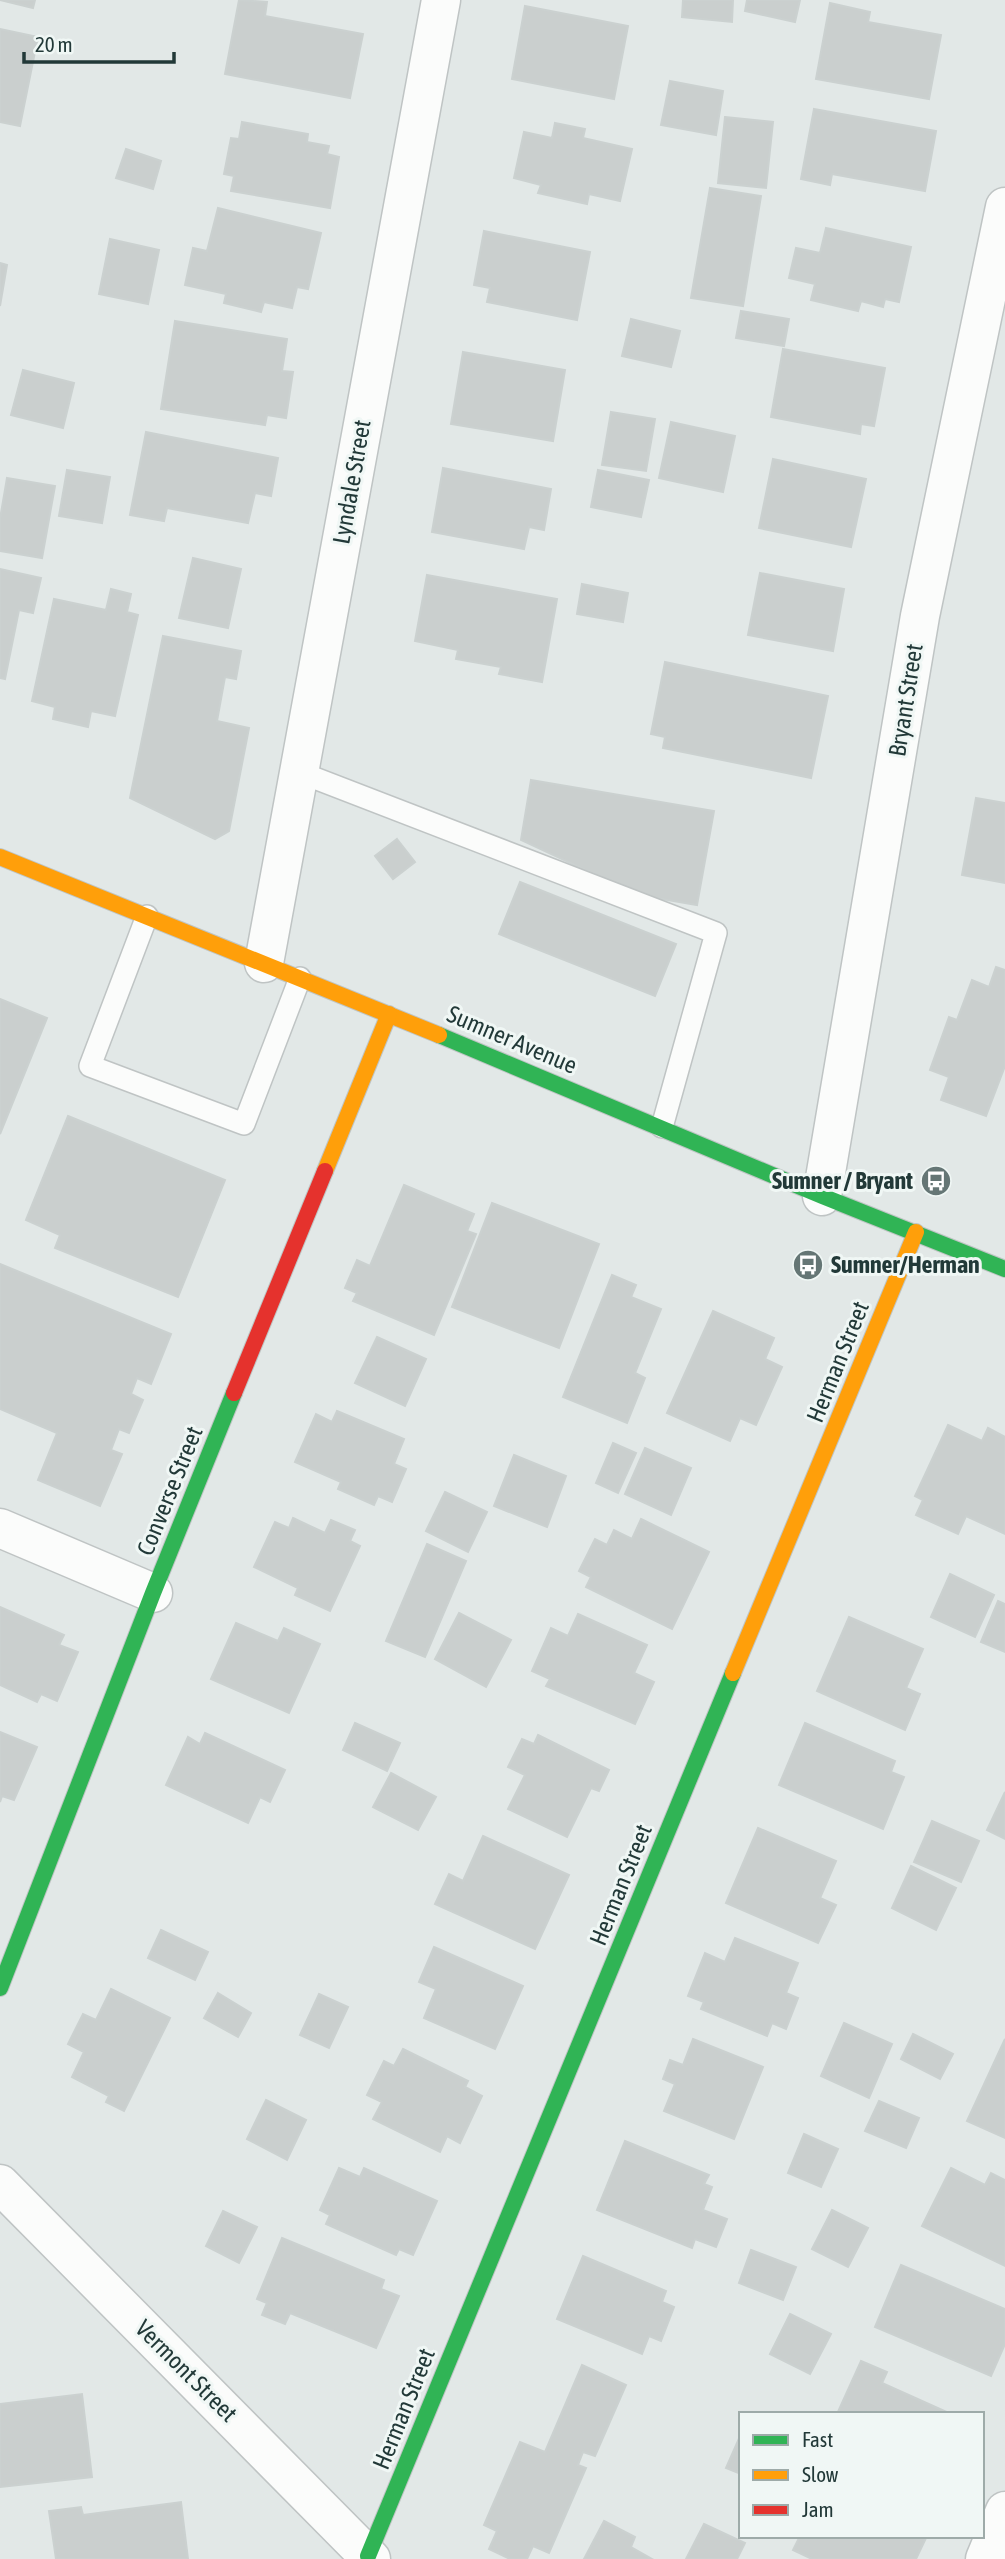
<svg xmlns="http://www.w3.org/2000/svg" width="1005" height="2559" viewBox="0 0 1005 2559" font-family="'Asap Condensed',sans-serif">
<rect width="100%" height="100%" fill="#e2e8e7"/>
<g fill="#cacfce" stroke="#cbd1d0" stroke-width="2">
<polygon points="0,0 35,0 33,8"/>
<polygon points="239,0 267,2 265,16 363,34 350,98 225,74"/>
<polygon points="683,0 733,0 732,22 682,17"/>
<polygon points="747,0 800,0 795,22 745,11"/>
<polygon points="830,3 870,12 868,22 941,35 929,99 816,79"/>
<polygon points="525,6 628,26 614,99 512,79"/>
<polygon points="0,29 38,37 20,126 0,122"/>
<polygon points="670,81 723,91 716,135 661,125"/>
<polygon points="814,109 936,131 925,191 832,174 830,185 801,179"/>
<polygon points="725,117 773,122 766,188 718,183"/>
<polygon points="242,122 308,134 307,142 329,146 327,154 339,157 330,208 231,191 234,176 224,174 231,138 239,139"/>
<polygon points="555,123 585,129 583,138 632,149 620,201 589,194 587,204 538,193 541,185 514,178 524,132 552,138"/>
<polygon points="126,149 161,161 153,189 116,178"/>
<polygon points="710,188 761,196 743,306 691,298"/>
<polygon points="218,208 321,233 308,289 297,287 292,308 264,302 261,312 224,303 226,294 185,285 193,248 207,251"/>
<polygon points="826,228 911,247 899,302 885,299 883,307 861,301 858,311 811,300 815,284 789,278 796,248 820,253"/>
<polygon points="484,231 590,252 577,320 487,302 490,288 474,285"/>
<polygon points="110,239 159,250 148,304 99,294"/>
<polygon points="0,263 7,265 0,306"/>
<polygon points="741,311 789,319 784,346 736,338"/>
<polygon points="631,319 680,331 671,367 622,356"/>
<polygon points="175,321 287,339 282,371 293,372 286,418 267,415 265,425 161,409"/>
<polygon points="783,349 885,368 874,426 861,424 860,434 771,417"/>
<polygon points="463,352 565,370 553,441 451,424"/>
<polygon points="23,370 74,383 63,428 11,415"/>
<polygon points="611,412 655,419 646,471 602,465"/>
<polygon points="671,422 735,436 723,492 659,478"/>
<polygon points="146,432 278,458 271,496 255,493 248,523 167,508 164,521 130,515"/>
<polygon points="773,459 866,479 851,547 759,528"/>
<polygon points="443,468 551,489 544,530 529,527 524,549 432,532"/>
<polygon points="67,470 110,477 102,523 59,516"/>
<polygon points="598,470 649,480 641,517 591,507"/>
<polygon points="7,478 55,486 42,558 0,551 0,519"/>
<polygon points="193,558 241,569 228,628 179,618"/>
<polygon points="0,569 41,578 33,613 19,610 5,679 0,678"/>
<polygon points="760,573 844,589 833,651 748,635"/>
<polygon points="427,575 557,599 542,682 499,674 501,667 456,659 458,650 415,641"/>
<polygon points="582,584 628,593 623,622 577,614"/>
<polygon points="111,589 131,594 127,612 138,615 115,716 91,711 88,727 53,719 55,707 32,701 54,599 106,610"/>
<polygon points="163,636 241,651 236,679 225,677 217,721 249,728 229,831 215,839 130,798"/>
<polygon points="665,662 828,696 811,778 663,748 665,737 651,734"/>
<polygon points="531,780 714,811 697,905 639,895 521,840"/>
<polygon points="976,798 1005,803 1005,883 962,875"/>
<polygon points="397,839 415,862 393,879 375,856"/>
<polygon points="520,882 676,944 655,996 499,934"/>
<polygon points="996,967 1005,970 1005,1066 986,1116 941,1100 949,1077 930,1070 949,1017 957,1020 972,980 989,987"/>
<polygon points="0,999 47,1018 0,1134"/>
<polygon points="68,1116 225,1180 178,1297 55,1248 60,1235 26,1220"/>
<polygon points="404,1185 474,1214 467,1231 476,1234 434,1335 353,1301 357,1293 345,1288 357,1260 370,1266"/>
<polygon points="492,1203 599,1244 559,1348 452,1307"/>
<polygon points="0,1264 171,1334 151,1384 137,1378 131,1394 143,1400 129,1433 119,1429 111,1450 122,1454 100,1506 38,1480 57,1433 0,1409"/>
<polygon points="612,1275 636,1285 631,1297 661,1309 635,1373 645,1378 627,1423 563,1397"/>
<polygon points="713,1311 774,1338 765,1359 782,1367 756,1425 740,1418 730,1441 667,1413"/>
<polygon points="377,1337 426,1359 405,1406 355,1383"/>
<polygon points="337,1411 404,1439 394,1464 406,1469 392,1502 378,1496 374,1505 338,1489 341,1482 295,1462 316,1414 332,1422"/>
<polygon points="948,1425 982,1441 988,1428 1005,1437 1005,1534 966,1516 958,1534 916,1515 923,1500 915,1496"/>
<polygon points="613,1443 636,1453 618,1493 596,1483"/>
<polygon points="645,1448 691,1468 671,1515 625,1494"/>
<polygon points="514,1455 566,1476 547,1527 494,1506"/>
<polygon points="445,1492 487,1512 468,1552 426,1531"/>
<polygon points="293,1518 325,1533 331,1520 355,1530 350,1541 360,1546 330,1611 295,1595 298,1588 254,1567 275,1522 289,1528"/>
<polygon points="641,1519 709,1552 672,1629 586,1587 591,1577 579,1571 595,1539 607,1545 614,1530 632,1539"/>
<polygon points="427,1544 466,1561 425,1657 386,1641"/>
<polygon points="950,1574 994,1595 975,1637 931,1617"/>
<polygon points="998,1601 1005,1604 1005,1652 981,1642"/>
<polygon points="0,1607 64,1635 59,1645 78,1652 57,1701 41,1694 37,1702 0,1685"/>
<polygon points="459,1613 511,1640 486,1687 435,1659"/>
<polygon points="578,1614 647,1645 634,1673 654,1682 635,1724 546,1686 550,1679 532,1671 551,1628 568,1636"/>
<polygon points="849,1617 923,1649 906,1688 920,1694 905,1730 817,1691"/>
<polygon points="236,1623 278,1641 284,1628 320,1644 289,1713 211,1679"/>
<polygon points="355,1723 400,1743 387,1771 343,1750"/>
<polygon points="805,1723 895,1761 891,1772 904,1777 883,1829 779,1785"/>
<polygon points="0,1732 37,1747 14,1800 2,1796 0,1802"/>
<polygon points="205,1733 285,1770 270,1802 260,1797 248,1823 166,1785 188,1737 200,1744"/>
<polygon points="538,1735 609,1770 599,1791 591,1788 567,1837 508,1809 525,1775 508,1767 522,1739 534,1744"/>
<polygon points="391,1773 436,1797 418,1830 373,1807"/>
<polygon points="1005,1792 1005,1839 987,1830"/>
<polygon points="932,1821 979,1841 961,1882 914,1862"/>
<polygon points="758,1828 836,1861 820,1898 836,1905 818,1943 726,1903"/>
<polygon points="483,1836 569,1875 535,1949 435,1904 449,1874 463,1881"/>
<polygon points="911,1866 956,1888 936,1930 892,1908"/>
<polygon points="161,1930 208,1952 195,1980 148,1958"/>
<polygon points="735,1938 798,1963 786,1993 798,1998 786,2029 772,2023 767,2036 701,2009 704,2002 688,1996 705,1953 725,1962"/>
<polygon points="434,1947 523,1986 495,2049 424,2018 436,1989 419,1982"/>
<polygon points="111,1989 170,2018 124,2111 106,2102 109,2096 72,2077 84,2052 68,2044 83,2014 96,2020"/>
<polygon points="218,1993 251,2013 238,2037 204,2018"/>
<polygon points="319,1994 348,2007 329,2048 300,2035"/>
<polygon points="844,2023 892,2044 869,2098 821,2076"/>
<polygon points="913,2034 953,2054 940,2079 901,2059"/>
<polygon points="693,2039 763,2067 734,2139 664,2111 675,2084 663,2079 670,2060 683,2065"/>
<polygon points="1005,2039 1005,2138 967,2121"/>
<polygon points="403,2049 468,2081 465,2087 482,2096 460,2143 447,2136 440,2152 373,2119 382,2102 367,2095 384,2061 394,2066"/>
<polygon points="266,2100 306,2120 287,2160 247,2139"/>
<polygon points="879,2101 919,2118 906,2148 865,2131"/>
<polygon points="804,2134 838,2149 821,2187 788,2173"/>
<polygon points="625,2141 709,2175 704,2184 712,2187 703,2210 727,2219 716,2247 695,2239 692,2248 597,2210"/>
<polygon points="339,2168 360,2177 364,2168 437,2201 413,2255 399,2249 396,2255 326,2224 330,2215 320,2210"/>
<polygon points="951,2168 985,2185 991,2173 1005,2180 1005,2266 922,2226"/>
<polygon points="832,2210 868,2228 848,2267 812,2249"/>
<polygon points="223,2211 257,2227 239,2263 206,2246"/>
<polygon points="282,2238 384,2280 381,2289 399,2296 376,2348 290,2313 285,2324 262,2315 267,2303 257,2299"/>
<polygon points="751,2250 796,2267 783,2300 739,2283"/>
<polygon points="583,2256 666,2291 662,2302 674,2307 661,2341 649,2336 642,2354 557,2319"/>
<polygon points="901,2265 1005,2309 1005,2344 991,2376 875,2327"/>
<polygon points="790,2314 831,2334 810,2374 770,2354"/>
<polygon points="861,2361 887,2372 882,2383 951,2414 837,2414"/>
<polygon points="582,2365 626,2385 595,2456 583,2452 578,2465 586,2468 549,2553 533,2546 527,2559 510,2559 489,2549 497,2531 484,2525 520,2442 545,2452"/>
<polygon points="82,2394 92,2477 0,2487 0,2404"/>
<polygon points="741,2434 741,2474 726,2468"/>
<polygon points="181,2502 188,2559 56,2559 49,2511 81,2507 83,2515"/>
<polygon points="604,2521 635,2537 631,2547 652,2559 584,2559"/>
<polygon points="704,2524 745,2543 737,2559 686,2559"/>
<polygon points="800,2536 922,2536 926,2538 916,2559 812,2559 793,2550"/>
</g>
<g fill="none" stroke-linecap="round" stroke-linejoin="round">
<g stroke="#bfc4c4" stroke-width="24">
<g id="lane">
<polyline points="299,772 716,933 662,1127"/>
<polyline points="147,916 90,1066 244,1124 300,978"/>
</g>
</g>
<g stroke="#bfc4c4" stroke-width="41">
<g id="street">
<polyline points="264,963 441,0"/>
<polyline points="822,1196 920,616 1005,207"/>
<polyline points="0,1528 153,1593"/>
<polyline points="0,2184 371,2559"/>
<polyline points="985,2559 1005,2511"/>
</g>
</g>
<g stroke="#bfc5c4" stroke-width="18">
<g id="fast">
<polyline points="439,1035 822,1196 1005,1269"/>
<polyline points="0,1988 153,1593 234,1393"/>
<polyline points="368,2556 733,1673"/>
</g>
</g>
<g stroke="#bfc5c4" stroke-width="18">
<g id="slow">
<polyline points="0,857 439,1035"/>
<polyline points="325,1171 389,1014"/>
<polyline points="733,1673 916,1232"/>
</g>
</g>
<g stroke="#bfc5c4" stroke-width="18">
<polyline id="jam" points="234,1393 325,1171"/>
</g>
<use href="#lane" stroke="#fbfcfb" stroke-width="21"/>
<use href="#street" stroke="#fbfcfb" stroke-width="38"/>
<use href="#fast" stroke="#30b455" stroke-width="16"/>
<use href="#slow" stroke="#ff9f0a" stroke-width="16"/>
<use href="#jam" stroke="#e5322d" stroke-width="16"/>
</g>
<defs>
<g id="bus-disc" transform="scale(1.575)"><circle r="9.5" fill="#657675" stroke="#f0f7f5"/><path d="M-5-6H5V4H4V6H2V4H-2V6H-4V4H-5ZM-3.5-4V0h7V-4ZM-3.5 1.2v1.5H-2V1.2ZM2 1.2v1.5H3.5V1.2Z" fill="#fff"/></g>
</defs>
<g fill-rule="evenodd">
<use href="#bus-disc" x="936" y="1181"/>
<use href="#bus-disc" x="808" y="1265"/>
</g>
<g text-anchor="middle" stroke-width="6" stroke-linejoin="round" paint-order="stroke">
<g font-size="24" fill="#223938" stroke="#f0f7f5">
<text transform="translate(352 482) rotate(-80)" y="8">Lyndale Street</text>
<text transform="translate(906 700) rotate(-81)" y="8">Bryant Street</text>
<text transform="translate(512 1040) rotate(23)" y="8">Sumner Avenue</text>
<text transform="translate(838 1362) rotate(-68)" y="8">Herman Street</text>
<text transform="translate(170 1491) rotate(-68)" y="8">Converse Street</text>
<text transform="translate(621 1885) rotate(-68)" y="8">Herman Street</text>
<text transform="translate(186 2371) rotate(45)" y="8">Vermont Street</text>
<text transform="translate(404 2409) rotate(-68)" y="8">Herman Street</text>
</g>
<g font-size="24" font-weight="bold" fill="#223938" stroke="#f0f7f5" text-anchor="end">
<text x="913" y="1189">Sumner / Bryant</text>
<text x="831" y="1273" text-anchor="start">Sumner/Herman</text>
</g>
</g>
<rect x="739" y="2412" width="245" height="126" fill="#f0f7f5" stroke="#9eaba9" stroke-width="2"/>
<rect x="753" y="2435" width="35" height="10" fill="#30b455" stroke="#9eaba9" stroke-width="2"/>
<text x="802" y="2447" font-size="21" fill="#223938">Fast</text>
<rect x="753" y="2470" width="35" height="10" fill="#ff9f0a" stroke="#9eaba9" stroke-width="2"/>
<text x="802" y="2482" font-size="21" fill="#223938">Slow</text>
<rect x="753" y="2505" width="35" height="10" fill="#e5322d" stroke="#9eaba9" stroke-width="2"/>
<text x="802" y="2517" font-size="21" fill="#223938">Jam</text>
<path d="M24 52v10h150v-10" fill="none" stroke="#223938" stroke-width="3.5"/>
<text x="35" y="52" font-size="21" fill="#223938" stroke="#f0f7f5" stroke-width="5" paint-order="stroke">20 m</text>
</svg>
